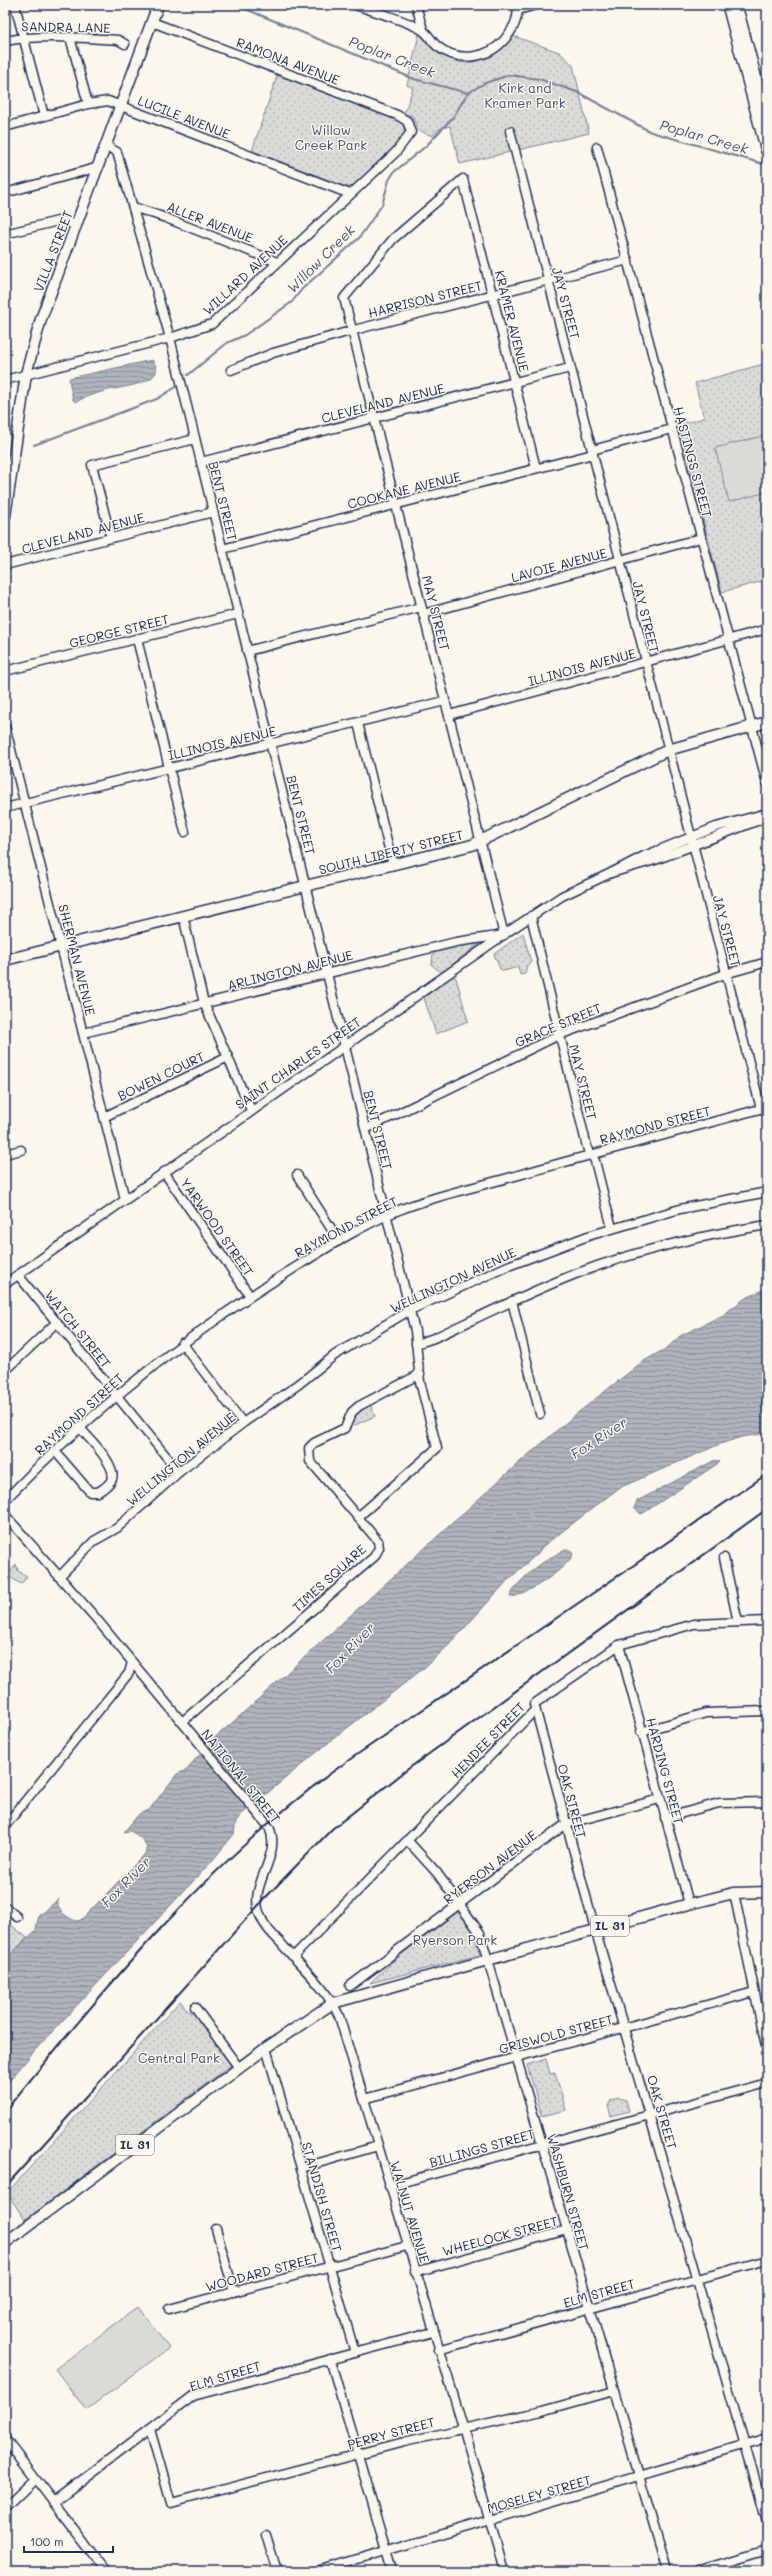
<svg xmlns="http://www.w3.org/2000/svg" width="772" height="2576" viewBox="0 0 772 2576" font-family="Mali,sans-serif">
<defs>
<pattern id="green-dots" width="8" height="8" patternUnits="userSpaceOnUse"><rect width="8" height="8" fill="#dadad7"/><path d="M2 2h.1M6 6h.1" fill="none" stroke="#babbbb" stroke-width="1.8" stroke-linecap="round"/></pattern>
<pattern id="water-rules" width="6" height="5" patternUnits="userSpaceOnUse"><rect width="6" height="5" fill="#afb3bb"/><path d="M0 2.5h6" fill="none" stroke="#8e929b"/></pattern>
</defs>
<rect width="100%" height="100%" fill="#fbf7ec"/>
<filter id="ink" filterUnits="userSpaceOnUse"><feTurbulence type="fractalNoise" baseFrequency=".025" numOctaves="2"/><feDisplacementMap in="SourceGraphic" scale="8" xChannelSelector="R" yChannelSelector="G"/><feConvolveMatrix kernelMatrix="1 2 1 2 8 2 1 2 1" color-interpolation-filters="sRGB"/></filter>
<g filter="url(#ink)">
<g fill="url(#green-dots)" stroke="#7a849a">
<path d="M419,34C450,54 453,76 495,53C502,49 506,40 513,36L559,52L573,65L589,133L460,164L450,126L439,129L432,136L418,130L412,116L404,114L413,88L407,85Z"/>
<polygon points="278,73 398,118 404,124 405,134 385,158 352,187 346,187 252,151"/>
<polygon points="767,363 767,580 722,592 678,425 704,418 695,383"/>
<polygon points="523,933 531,962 527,965 525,974 520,975 518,967 504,971 500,969 494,954"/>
<polygon points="483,941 442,973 432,965 433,953"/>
<polygon points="451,976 456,978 468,1021 436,1034 424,998"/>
<polygon points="370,1404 375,1416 355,1425 353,1420 355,1413"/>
<polygon points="16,1564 18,1571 27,1576 21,1584 8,1576"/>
<polygon points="460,1910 473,1929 480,1955 370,1983 394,1960"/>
<polygon points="5,1920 27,1938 5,1960"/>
<polygon points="180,2001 189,2012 193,2012 231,2065 25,2220 7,2193"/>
<polygon points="546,2059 550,2074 555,2073 566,2110 542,2116 527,2065"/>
<polygon points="619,2098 626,2100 629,2111 611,2116 608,2106 611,2100"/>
</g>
<g fill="#dadad7" stroke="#7a849a">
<polygon points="767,435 767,492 729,502 715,448"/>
<polygon points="138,2307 169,2348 86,2410 55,2369"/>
</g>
<g fill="url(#water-rules)" stroke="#747e96">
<path d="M152,360C172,384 117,387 105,391C95,394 86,396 76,402L73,400L69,380L70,378Z"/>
<path d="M767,1288V1433L742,1437L720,1444L619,1488L542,1547L538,1553L508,1580L451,1643L424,1668L328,1743L242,1814L236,1821L234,1834L212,1861L36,2049L5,2086V1960L36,1930L39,1914L43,1913L59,1898C54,1909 66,1917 76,1921L81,1920L147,1852C148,1842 138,1835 130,1831L124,1832L139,1814L149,1810L177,1774L187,1770L197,1757L211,1745L212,1740L232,1723L514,1467L575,1415L642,1362L667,1348L680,1336L723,1315L744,1299Z"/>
<polygon points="715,1460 720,1462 645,1512 641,1514 634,1508 637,1501"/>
<path d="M569,1549L573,1554C569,1567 524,1597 510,1597C516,1580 552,1553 569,1549Z"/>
</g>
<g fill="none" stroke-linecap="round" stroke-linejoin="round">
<g stroke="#747e96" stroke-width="2">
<polyline points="236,5 414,79 468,93 485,83 509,75 539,79 577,92 651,132 767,165"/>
<polyline points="188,375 227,343 245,335 292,302 302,289 359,238 382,205 389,180 394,172 426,146 453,117 468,93"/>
<polyline points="34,445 157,399 176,387"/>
</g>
<g stroke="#1b2f5e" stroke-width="11">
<g id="minor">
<polyline points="15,5 44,116"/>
<path d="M356,5C372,11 409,21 422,30C428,33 431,41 437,46C458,63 488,59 505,39C513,30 520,16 517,5"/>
<polyline points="416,5 423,30"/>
<polyline points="518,10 536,5"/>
<polyline points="70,37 88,104"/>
<path d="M5,41C42,34 81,38 118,40L125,44"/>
<polyline points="5,127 88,104 108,101 350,194"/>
<polyline points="510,131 761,1109"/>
<polyline points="106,146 117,152 170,338 201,462 415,1331 420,1382 437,1448 358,1517"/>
<polyline points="597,147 767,783"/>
<polyline points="5,193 99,167"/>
<polyline points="133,207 166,218 277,262"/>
<polyline points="5,234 58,221 66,221 77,226"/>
<polyline points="231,370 273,353 354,330 628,260"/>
<polyline points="5,380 170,338 212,324 396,152 411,132 407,121 397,115 152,22"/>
<polyline points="592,450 672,429"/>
<polyline points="201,462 570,368"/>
<polyline points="111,538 92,465 195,439"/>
<polyline points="222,549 593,454"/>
<polyline points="5,565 213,512"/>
<polyline points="423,614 701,538"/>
<polyline points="137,639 185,832"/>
<polyline points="247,651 421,607"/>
<polyline points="5,671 238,614"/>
<polyline points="449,715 767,629"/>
<polyline points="358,723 393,865"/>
<polyline points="5,726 125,1199"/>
<polyline points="5,808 445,701"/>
<polyline points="767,813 716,827 644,856 611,873 655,860 767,817"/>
<polyline points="183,916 204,1003 251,1110"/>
<polyline points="531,916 587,1147 595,1161 612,1228"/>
<polyline points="83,1033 456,942 504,935 344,298 393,239 463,179 536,468"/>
<polyline points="104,1117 228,1057"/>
<polyline points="366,1129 559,1035 725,974 767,962"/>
<polyline points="5,1154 21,1150"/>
<polyline points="164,1172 250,1296"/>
<polyline points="297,1175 339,1241"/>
<polyline points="18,1275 179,1472"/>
<polyline points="5,1284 512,929 562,896 611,873"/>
<polyline points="512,1301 540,1414"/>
<polyline points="182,1343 243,1423"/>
<path d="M416,1344L434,1338C481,1316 529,1292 578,1273C639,1250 703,1235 767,1225"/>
<polyline points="5,1371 57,1322"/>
<path d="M54,1450L90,1492H98C103,1489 110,1484 112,1479C117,1465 88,1437 79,1427"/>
<path d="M5,1500C90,1412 184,1337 288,1272C323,1250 360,1226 399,1210C434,1196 472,1188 508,1178C594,1153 681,1131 767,1107"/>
<path d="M5,1515L94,1616L269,1827C283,1857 247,1884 260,1915C264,1926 272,1934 280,1942C300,1966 326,1987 339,2016L463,2427"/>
<polyline points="724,1558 738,1622"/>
<polyline points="59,1577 94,1541 117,1528 179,1472 243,1423 299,1384 335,1355 410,1310 508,1266 588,1236 680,1209 767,1192"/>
<polyline points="767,1621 694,1624 619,1645 534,1704 593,1922 767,2521"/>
<polyline points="619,1645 689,1904"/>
<polyline points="182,1722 374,1557 379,1548 378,1541 310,1461 309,1448 314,1443 345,1428 352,1412 359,1406 420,1374"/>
<polyline points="641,1732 706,1713 767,1711"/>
<polyline points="665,1818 719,1803 767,1802"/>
<polyline points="5,1826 129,1673 132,1662"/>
<polyline points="407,1840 437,1873 480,1933 667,2571"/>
<polyline points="734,1893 767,2051"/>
<polyline points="5,1907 17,1917"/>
<polyline points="293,1957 535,1710"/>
<polyline points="350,1986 566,1824 660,1799"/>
<polyline points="195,2007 239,2068"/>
<polyline points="266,2048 355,2353"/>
<polyline points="364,2099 754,1992"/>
<polyline points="301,2168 378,2146"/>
<polyline points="389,2186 767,2083"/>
<polyline points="216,2229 234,2292"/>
<polyline points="415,2272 567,2230"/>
<polyline points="169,2309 407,2246"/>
<polyline points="438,2350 767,2260"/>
<polyline points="330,2359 392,2571"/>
<polyline points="150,2429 171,2503 404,2442 542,2411 614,2391"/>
<polyline points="464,2430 504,2571"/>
<polyline points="5,2439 106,2571"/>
<polyline points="53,2502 193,2396 433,2332"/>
<polyline points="5,2508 35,2479"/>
<polyline points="266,2535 277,2571"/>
<polyline points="317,2571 767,2438"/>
<polyline points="697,2571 767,2550"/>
</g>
</g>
<g stroke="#1b2f5e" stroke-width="13">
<g id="major">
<polyline points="5,516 26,374 41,319 158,5"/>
<polyline points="5,960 472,845 668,750 767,722"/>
<polyline points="5,2243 266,2048 333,2003 689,1904 734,1893 767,1892"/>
</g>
</g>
<g stroke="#1b2f5e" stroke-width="14">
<g id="highway">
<polyline points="728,5 767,151"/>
<polyline points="736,5 767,120"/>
</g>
</g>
<use href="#minor" stroke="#fbf7ec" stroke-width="8"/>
<use href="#major" stroke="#fbf7ec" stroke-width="10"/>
<use href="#highway" stroke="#fbf7ec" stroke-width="11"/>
<g stroke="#1b2f5e" stroke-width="2">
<path d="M5,2111C108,1985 214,1855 349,1760L767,1474"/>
<polyline points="5,2187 265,1898 332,1829 408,1769 767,1509"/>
</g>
</g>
</g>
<g text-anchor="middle" stroke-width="3" stroke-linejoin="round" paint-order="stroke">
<g fill="#fbf7ec" stroke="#5e6b89" stroke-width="1">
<rect x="591" y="1916" width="38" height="20" rx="3"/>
<rect x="116" y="2135" width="38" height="20" rx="3"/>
</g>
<g font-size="12" font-weight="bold" fill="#1b2f5e">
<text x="610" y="1930">IL 31</text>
<text x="135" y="2149">IL 31</text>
</g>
<g font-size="13" fill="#1b2f5e" stroke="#fbf7ec">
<text transform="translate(66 27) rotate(1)" y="5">SANDRA LANE</text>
<text transform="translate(288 61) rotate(21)" y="5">RAMONA AVENUE</text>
<text transform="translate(184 117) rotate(21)" y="5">LUCILE AVENUE</text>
<text transform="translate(210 222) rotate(21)" y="5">ALLER AVENUE</text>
<text transform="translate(53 251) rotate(-69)" y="5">VILLA STREET</text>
<text transform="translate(245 275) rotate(-43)" y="5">WILLARD AVENUE</text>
<text transform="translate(425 299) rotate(-14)" y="5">HARRISON STREET</text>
<text transform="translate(566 303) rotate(75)" y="5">JAY STREET</text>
<text transform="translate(512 321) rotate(76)" y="5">KRAMER AVENUE</text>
<text transform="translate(383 403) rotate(-14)" y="5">CLEVELAND AVENUE</text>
<text transform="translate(693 462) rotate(75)" y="5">HASTINGS STREET</text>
<text transform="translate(404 490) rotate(-14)" y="5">COOKANE AVENUE</text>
<text transform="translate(223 501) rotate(76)" y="5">BENT STREET</text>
<text transform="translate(83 533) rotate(-15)" y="5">CLEVELAND AVENUE</text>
<text transform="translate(559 565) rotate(-15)" y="5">LAVOIE AVENUE</text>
<text transform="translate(436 613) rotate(76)" y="5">MAY STREET</text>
<text transform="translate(646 617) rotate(76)" y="5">JAY STREET</text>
<text transform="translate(119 631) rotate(-14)" y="5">GEORGE STREET</text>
<text transform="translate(582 667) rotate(-15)" y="5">ILLINOIS AVENUE</text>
<text transform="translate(222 743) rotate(-13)" y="5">ILLINOIS AVENUE</text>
<text transform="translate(301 815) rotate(76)" y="5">BENT STREET</text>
<text transform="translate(391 852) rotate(-14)" y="5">SOUTH LIBERTY STREET</text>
<text transform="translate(727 931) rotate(75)" y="5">JAY STREET</text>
<text transform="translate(77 960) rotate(76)" y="5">SHERMAN AVENUE</text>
<text transform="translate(290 970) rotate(-14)" y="5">ARLINGTON AVENUE</text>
<text transform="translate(558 1025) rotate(-23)" y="5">GRACE STREET</text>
<text transform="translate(298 1063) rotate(-35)" y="5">SAINT CHARLES STREET</text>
<text transform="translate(161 1076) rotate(-26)" y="5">BOWEN COURT</text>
<text transform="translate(583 1082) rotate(76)" y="5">MAY STREET</text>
<text transform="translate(655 1125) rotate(-15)" y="5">RAYMOND STREET</text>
<text transform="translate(378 1130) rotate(76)" y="5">BENT STREET</text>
<text transform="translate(217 1227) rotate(55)" y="5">YARWOOD STREET</text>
<text transform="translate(346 1227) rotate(-28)" y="5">RAYMOND STREET</text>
<text transform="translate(453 1280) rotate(-25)" y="5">WELLINGTON AVENUE</text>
<text transform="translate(78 1329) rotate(51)" y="5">WATCH STREET</text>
<text transform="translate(79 1414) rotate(-42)" y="5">RAYMOND STREET</text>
<text transform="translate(181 1459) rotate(-40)" y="5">WELLINGTON AVENUE</text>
<text transform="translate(329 1578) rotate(-42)" y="5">TIMES SQUARE</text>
<text transform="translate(488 1740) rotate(-46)" y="5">HENDEE STREET</text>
<text transform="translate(665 1771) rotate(75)" y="5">HARDING STREET</text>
<text transform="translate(241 1776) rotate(51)" y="5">NATIONAL STREET</text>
<text transform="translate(572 1801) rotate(75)" y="5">OAK STREET</text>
<text transform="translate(490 1867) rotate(-37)" y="5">RYERSON AVENUE</text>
<text transform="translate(556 2034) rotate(-15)" y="5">GRISWOLD STREET</text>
<text transform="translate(662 2112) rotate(74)" y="5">OAK STREET</text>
<text transform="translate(482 2148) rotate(-16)" y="5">BILLINGS STREET</text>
<text transform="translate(568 2192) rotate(74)" y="5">WASHBURN STREET</text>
<text transform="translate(322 2197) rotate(74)" y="5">STANDISH STREET</text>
<text transform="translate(410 2212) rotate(73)" y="5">WALNUT AVENUE</text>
<text transform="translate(500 2236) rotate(-15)" y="5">WHEELOCK STREET</text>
<text transform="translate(262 2272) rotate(-15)" y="5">WOODARD STREET</text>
<text transform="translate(599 2293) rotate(-16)" y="5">ELM STREET</text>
<text transform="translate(225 2376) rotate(-17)" y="5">ELM STREET</text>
<text transform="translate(391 2433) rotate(-15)" y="5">PERRY STREET</text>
<text transform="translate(539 2494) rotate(-16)" y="5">MOSELEY STREET</text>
</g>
<g font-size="13" fill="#415176" stroke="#fbf7ec">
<text x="525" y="93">Kirk and<tspan x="525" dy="15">Kramer Park</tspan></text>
<text x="331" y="135">Willow<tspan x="331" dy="15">Creek Park</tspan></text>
<text x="455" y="1945">Ryerson Park</text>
<text x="179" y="2063">Central Park</text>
</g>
<g font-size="14" font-style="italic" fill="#47577a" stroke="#fbf7ec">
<text transform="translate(392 57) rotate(21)" y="5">Poplar Creek</text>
<text transform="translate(704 137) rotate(16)" y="5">Poplar Creek</text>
<text transform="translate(321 259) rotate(-45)" y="5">Willow Creek</text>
<text transform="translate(599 1438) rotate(-33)" y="5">Fox River</text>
<text transform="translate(350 1648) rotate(-46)" y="5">Fox River</text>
<text transform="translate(126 1882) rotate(-46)" y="5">Fox River</text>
</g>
</g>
<rect width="772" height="2576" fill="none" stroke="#fbf7ec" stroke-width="20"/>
<rect x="10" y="10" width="752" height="2556" fill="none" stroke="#1b2f5e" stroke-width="1.5" filter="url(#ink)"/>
<path d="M24 2546v6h89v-6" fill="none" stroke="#1b2f5e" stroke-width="2"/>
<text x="30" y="2546" font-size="12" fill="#1b2f5e" stroke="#fbf7ec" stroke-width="3" paint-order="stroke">100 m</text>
</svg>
